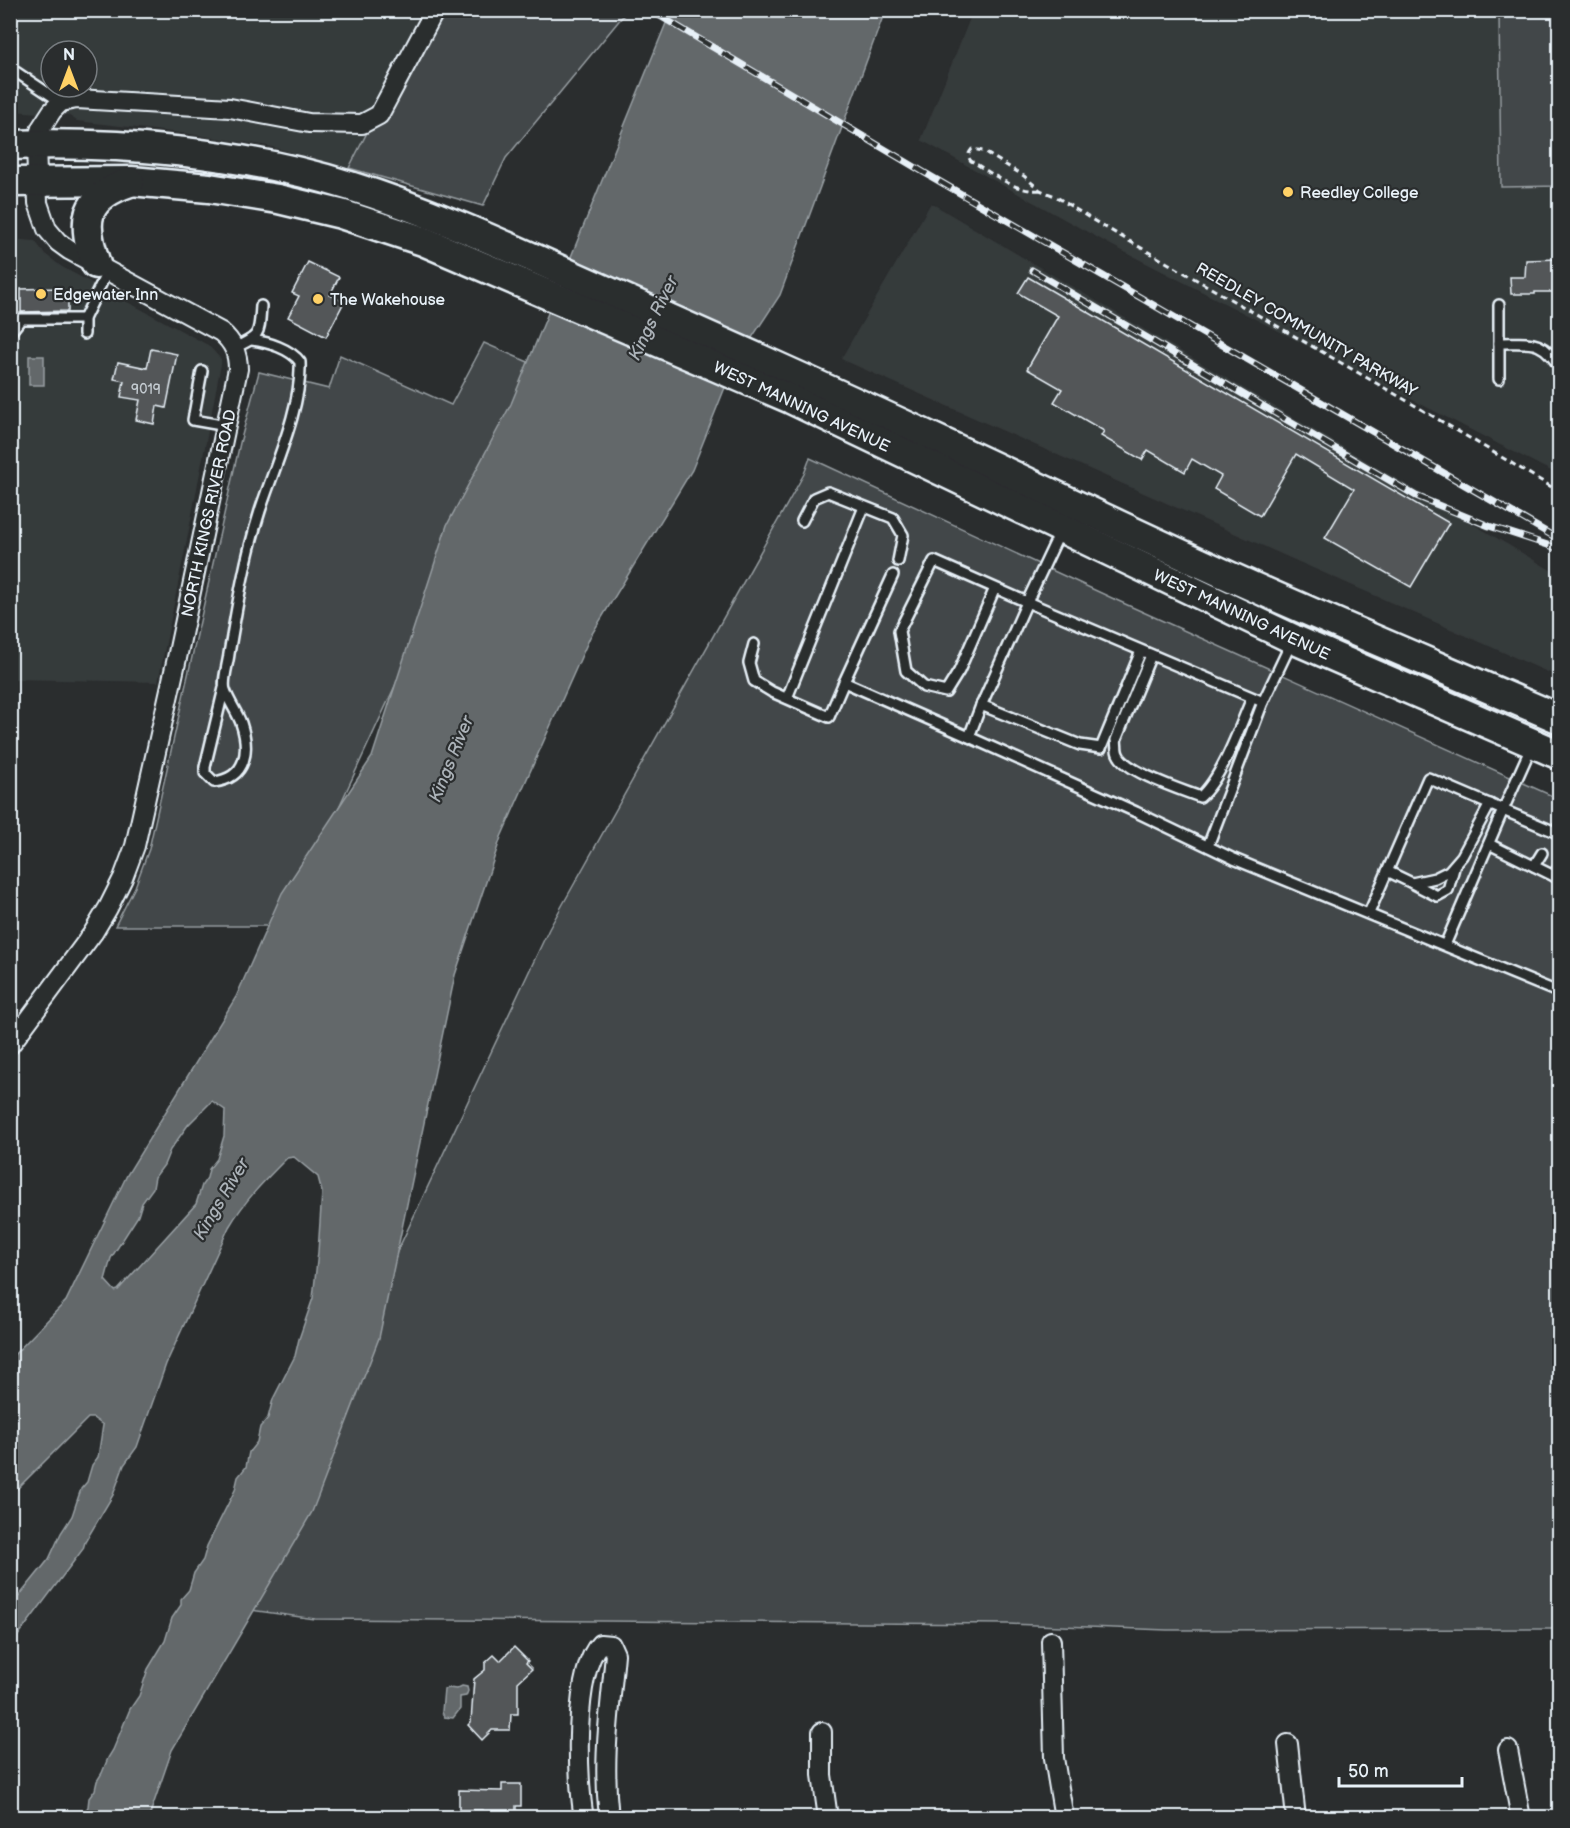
<svg xmlns="http://www.w3.org/2000/svg" width="1570" height="1828" viewBox="0 0 1570 1828" font-family="'Balsamiq Sans',sans-serif">
<rect width="100%" height="100%" fill="#2a2d2e"/>
<filter id="ink" filterUnits="userSpaceOnUse"><feTurbulence type="fractalNoise" baseFrequency=".0167" numOctaves="2"/><feDisplacementMap in="SourceGraphic" scale="12" xChannelSelector="R" yChannelSelector="G"/><feConvolveMatrix kernelMatrix="1 2 1 2 8 2 1 2 1" color-interpolation-filters="sRGB"/></filter>
<g filter="url(#ink)">
<g fill="#363a3b" fill-rule="evenodd">
<path d="M10,11H429L349,168L268,146L189,134L77,121L68,115L11,111ZM51,51H87V87H51Z"/>
<polygon points="973,11 1559,11 1559,475 1111,245 921,140"/>
<polygon points="931,203 1559,575 1559,677 841,359"/>
<polygon points="10,239 35,241 45,254 62,267 208,345 221,359 221,364 186,545 158,682 11,679"/>
</g>
<g fill="#424648" stroke="#959ca0" stroke-width="1.5">
<polygon points="429,11 627,11 506,158 483,206 349,168"/>
<polygon points="1499,11 1559,11 1559,186 1501,187"/>
<polygon points="484,343 542,368 284,926 115,926 135,887 149,849 240,443 259,372 329,389 340,355 451,405"/>
<polygon points="810,458 1114,599 1559,799 1559,1629 1167,1630 1008,1624 315,1619 230,1607 549,929 804,474"/>
</g>
<g fill="#63686b" stroke="#989fa3" stroke-width="1.5" fill-rule="evenodd">
<path d="M671,11H885L780,295L734,365L692,470L590,637L501,837L455,975L379,1338L312,1512L172,1750L149,1817H81L88,1807L89,1798L95,1790L97,1781L102,1773L108,1758L113,1750L130,1709L139,1696L148,1669L165,1641L172,1618L181,1605V1599L189,1590L194,1573L203,1560L207,1546L235,1490L238,1477L246,1467L249,1452L257,1442L260,1427L268,1418L273,1399L295,1356L299,1339L313,1298L318,1252L322,1192L318,1177L294,1157L287,1158C265,1180 245,1200 229,1227L166,1364L137,1447L124,1465L113,1495L85,1542L83,1549L11,1645V1606L49,1559L61,1533L72,1516L81,1489L87,1482L92,1465L98,1457L103,1425L93,1418H88L11,1495V1358L66,1301L127,1175L236,997L282,893L372,757L447,525L511,404ZM212,1101L225,1110L224,1136L217,1159L209,1169L207,1178L202,1185L196,1204L118,1290L115,1291L105,1280L111,1258L138,1216L142,1203L153,1188L155,1177L164,1165L170,1150L188,1125Z"/>
<rect x="29" y="356" width="15" height="29"/>
<polygon points="462,1686 467,1687 468,1691 466,1696 460,1697 460,1709 453,1718 444,1717 442,1712 444,1689 449,1688 456,1689"/>
</g>
<g fill="#535759" stroke="#e8f1f8" stroke-width="1.5">
<polygon points="1560,259 1560,292 1535,292 1535,294 1511,294 1510,277 1525,277 1526,260"/>
<polygon points="308,262 339,277 330,295 344,302 326,337 288,317 299,296 292,293"/>
<polygon points="1028,277 1449,523 1411,587 1325,538 1354,489 1296,454 1260,516 1214,489 1221,476 1192,459 1185,472 1148,450 1142,460 1101,436 1104,431 1054,402 1062,389 1027,369 1058,316 1018,293"/>
<polygon points="60,288 61,298 68,298 68,311 21,312 21,289"/>
<polygon points="151,349 177,354 166,408 157,406 154,424 136,420 140,400 121,397 124,381 114,379 118,362 147,368"/>
<polygon points="514,1647 528,1661 526,1663 532,1669 518,1682 518,1714 511,1714 510,1730 492,1730 482,1740 468,1725 471,1722 474,1679 485,1670 485,1663 494,1655 500,1661"/>
<polygon points="502,1784 521,1784 521,1806 516,1806 516,1817 483,1818 483,1810 459,1810 459,1790 502,1791"/>
</g>
<g fill="none" stroke-linecap="round" stroke-linejoin="round">
<g stroke="#e8f1f8" stroke-width="14">
<g id="lane">
<polyline points="10,68 61,102"/>
<polyline points="1499,305 1499,379"/>
<polyline points="10,333 21,319 84,319"/>
<polyline points="84,334 84,319 107,272"/>
<path d="M1499,343C1531,343 1542,338 1560,368"/>
<path d="M234,348C261,336 259,334 261,306"/>
<polyline points="202,371 193,420 227,426"/>
<polyline points="802,521 814,498 828,492 893,518 903,535 898,561"/>
<polyline points="893,575 844,682 969,737"/>
<polyline points="995,588 959,671 946,692 924,687 906,671 899,631 934,561 1027,602 1061,530"/>
<polyline points="1292,641 1263,702 1027,602 980,708 969,737 1136,812 1234,859 1560,993"/>
<polyline points="754,644 749,663 754,681 772,692 829,717 844,682"/>
<path d="M1151,655L1116,740C1117,744 1116,750 1118,754C1125,772 1182,790 1200,797C1222,778 1240,726 1252,698"/>
<path d="M224,688L205,767V773L214,782C247,778 250,750 241,723C237,712 229,702 225,690C222,681 228,664 229,654C237,606 245,558 260,511C274,467 302,408 300,362C291,349 268,342 252,340"/>
<polyline points="787,698 864,507"/>
<polyline points="981,705 1080,745 1101,748 1141,651"/>
<polyline points="1489,844 1560,879"/>
<polyline points="1208,846 1263,702"/>
<polyline points="1534,866 1542,853"/>
<polyline points="1387,871 1412,883 1435,878 1449,871 1462,856 1490,804"/>
<polyline points="1554,876 1560,865"/>
<polyline points="1412,883 1437,896 1448,890 1454,868"/>
<polyline points="1369,913 1428,778 1503,810 1532,745"/>
<polyline points="1445,945 1503,810 1560,834"/>
</g>
</g>
<g stroke="#e8f1f8" stroke-width="22">
<g id="street">
<path d="M10,1045L93,933L108,908L123,878L135,846L177,658L238,369C238,353 233,342 221,332L69,250L58,242L47,229L38,203L36,144L41,128L52,111L61,102L77,99L230,108L309,123L362,124L379,115L435,10"/>
<polyline points="1051,1641 1054,1758 1064,1818"/>
<polyline points="822,1732 822,1775 828,1818"/>
<polyline points="1288,1744 1296,1818"/>
<polyline points="1508,1750 1521,1818"/>
<path d="M584,1818C577,1780 573,1671 600,1644L611,1645L615,1654C610,1712 602,1758 609,1818"/>
</g>
</g>
<g stroke="#e8f1f8" stroke-width="33">
<g id="primary">
<path d="M10,145C119,141 246,153 350,186C443,215 532,258 621,297C725,343 830,390 933,438C1032,484 1130,531 1229,576C1338,625 1449,671 1560,719"/>
<polyline points="10,182 131,181 209,188 278,199 341,214 423,241 791,399 1293,639 1560,755"/>
<path d="M96,264C81,221 83,198 130,182"/>
</g>
</g>
<path stroke="#e8f1f8" stroke-width="3" stroke-dasharray="6 4.5" stroke-linecap="butt" d="M1040,190C1016,193 992,173 971,161C967,156 968,154 972,149L983,151L1024,176L1040,190L1055,196L1091,219L1409,402L1560,492"/>
<use href="#lane" stroke="#2a2d2e" stroke-width="9"/>
<use href="#street" stroke="#2a2d2e" stroke-width="18"/>
<use href="#primary" stroke="#2a2d2e" stroke-width="28"/>
<g stroke="#e8f1f8" stroke-width="7">
<g id="rail">
<polyline points="650,10 925,173 1560,540"/>
<polyline points="1032,270 1416,496 1489,526 1560,549"/>
</g>
</g>
<use href="#rail" stroke="#2a2d2e" stroke-width="4.5" stroke-dasharray="14" stroke-linecap="butt"/>
</g>
</g>
<g fill="#ffd166" stroke="#2a2d2e" stroke-width="2">
<circle cx="1288" cy="192" r="6"/>
<circle cx="41" cy="294" r="6"/>
<circle cx="318" cy="299" r="6"/>
</g>
<g text-anchor="middle" stroke-width="4.5" stroke-linejoin="round" paint-order="stroke">
<g font-size="14" fill="#c3cad0">
<text x="146" y="394">9019</text>
</g>
<g font-size="16" fill="#e8f1f8" stroke="#2a2d2e" text-anchor="start">
<text x="1300" y="198">Reedley College</text>
<text x="53" y="300">Edgewater Inn</text>
<text x="330" y="305">The Wakehouse</text>
</g>
<g font-size="16" fill="#e8f1f8" stroke="#2a2d2e">
<text transform="translate(1307 329) rotate(30)" y="6">REEDLEY COMMUNITY PARKWAY</text>
<text transform="translate(802 406) rotate(25)" y="6">WEST MANNING AVENUE</text>
<text transform="translate(208 513) rotate(-78)" y="6">NORTH KINGS RIVER ROAD</text>
<text transform="translate(1242 614) rotate(25)" y="6">WEST MANNING AVENUE</text>
</g>
<g font-size="18" font-style="italic" fill="#acb3b9" stroke="#2a2d2e">
<text transform="translate(653 318) rotate(-64)" y="6">Kings River</text>
<text transform="translate(451 759) rotate(-68)" y="6">Kings River</text>
<text transform="translate(221 1199) rotate(-59)" y="6">Kings River</text>
</g>
</g>
<rect width="1570" height="1828" fill="none" stroke="#2a2d2e" stroke-width="36"/>
<rect x="18" y="18" width="1534" height="1792" fill="none" stroke="#e8f1f8" stroke-width="2" filter="url(#ink)"/>
<g transform="translate(69 69)"><circle r="28" fill="#2a2d2e" stroke="#767b7f" stroke-width="1.5"/>
<path d="M0-4.5L10 22L0 15L-10 22Z" fill="#ffd166"/>
<text y="-9" font-size="16" font-weight="bold" text-anchor="middle" fill="#e8f1f8">N</text>
</g>
<path d="M1339 1777v9h123v-9" fill="none" stroke="#e8f1f8" stroke-width="3"/>
<text x="1348" y="1777" font-size="18" fill="#e8f1f8" stroke="#2a2d2e" stroke-width="4.5" paint-order="stroke">50 m</text>
</svg>
